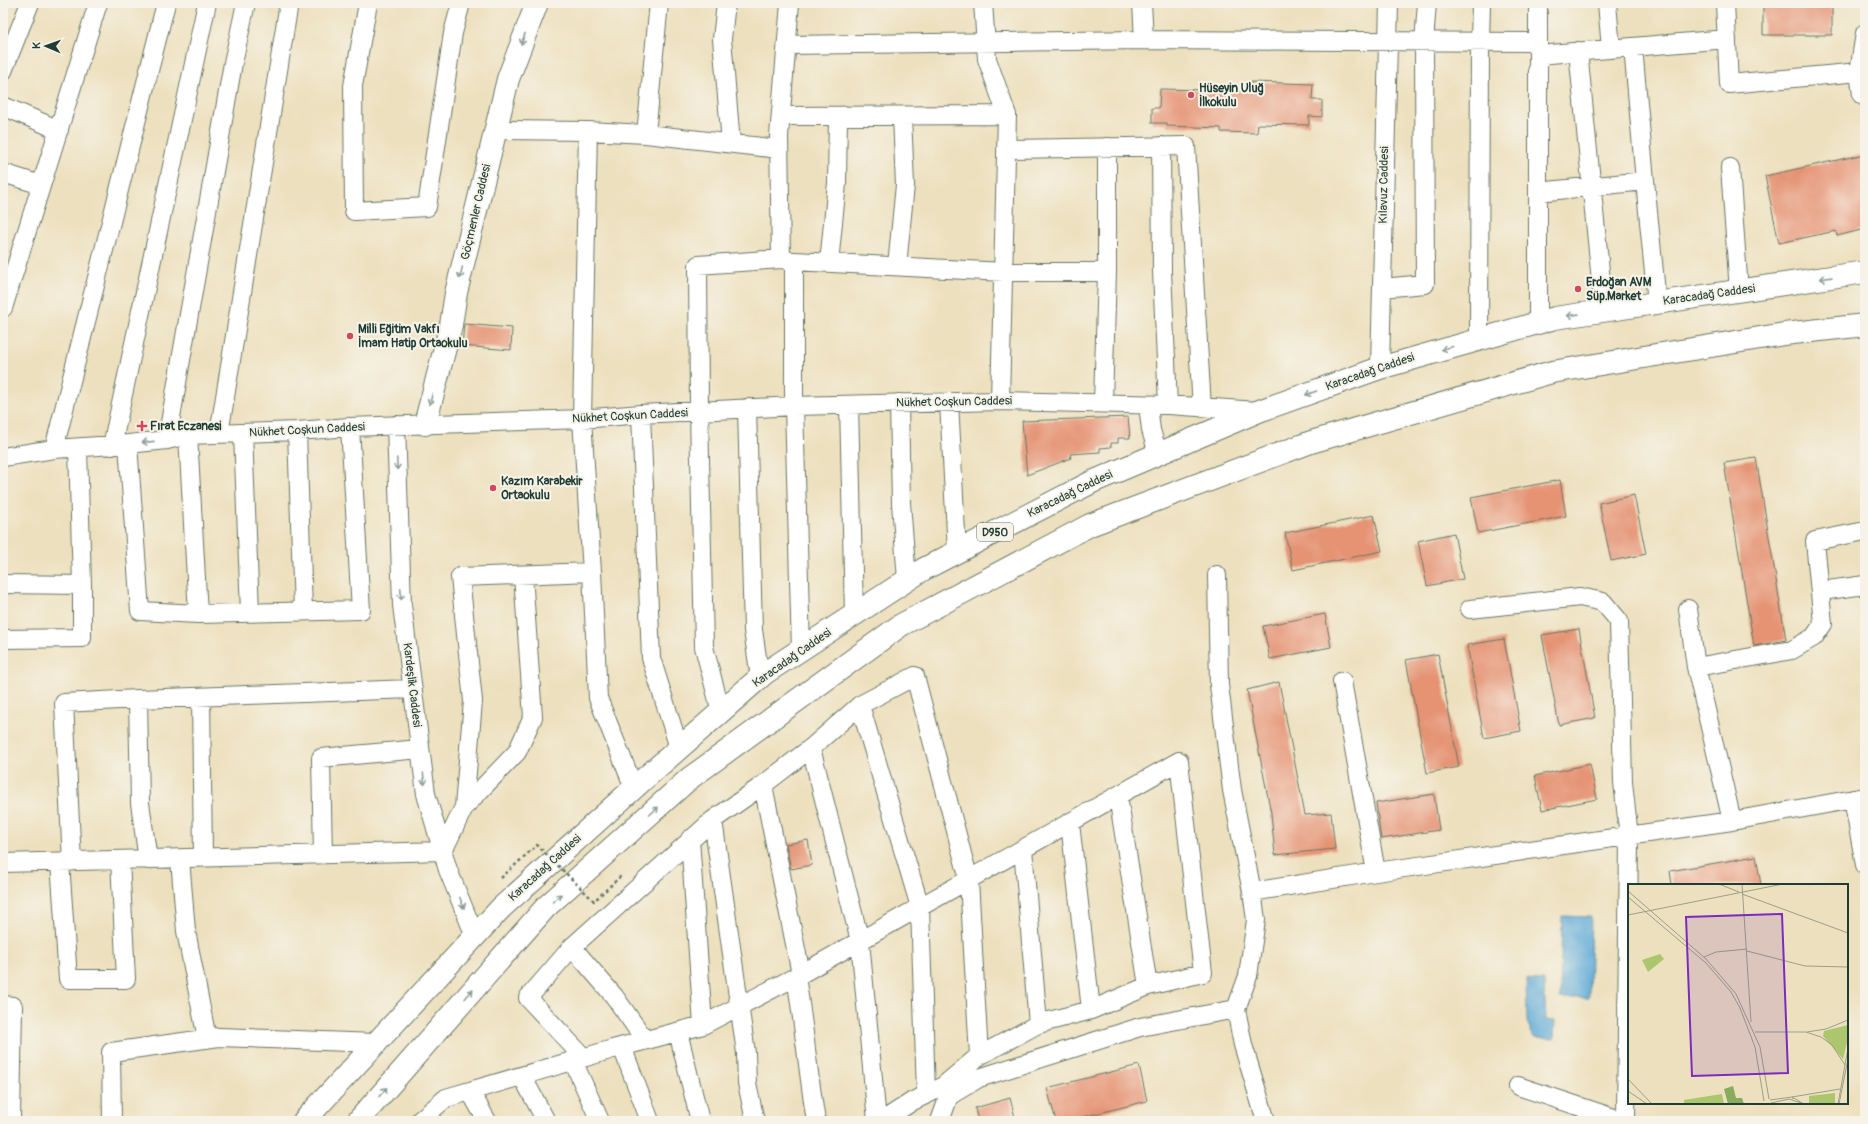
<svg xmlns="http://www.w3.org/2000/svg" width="1868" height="1124" font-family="Pangolin,sans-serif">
  <rect width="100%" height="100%" fill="#f7f3e8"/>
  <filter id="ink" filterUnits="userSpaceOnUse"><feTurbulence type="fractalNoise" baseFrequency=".025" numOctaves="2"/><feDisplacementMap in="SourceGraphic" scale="8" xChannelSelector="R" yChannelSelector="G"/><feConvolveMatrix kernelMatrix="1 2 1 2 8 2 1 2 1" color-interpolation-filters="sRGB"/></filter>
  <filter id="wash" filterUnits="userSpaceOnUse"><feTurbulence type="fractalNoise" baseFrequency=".012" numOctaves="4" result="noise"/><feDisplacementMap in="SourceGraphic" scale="16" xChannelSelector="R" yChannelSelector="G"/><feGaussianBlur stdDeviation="0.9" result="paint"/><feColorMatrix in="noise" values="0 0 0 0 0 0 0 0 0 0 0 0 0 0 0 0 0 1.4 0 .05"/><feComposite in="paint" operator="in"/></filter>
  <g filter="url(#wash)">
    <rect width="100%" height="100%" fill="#ede0be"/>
    <path fill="#5eaad7" stroke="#3e7486" d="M1562,916L1591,917L1589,998H1560Z
      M1526,980L1544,981L1546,1020L1555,1021L1554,1039L1534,1038L1527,1022Z"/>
    <g id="blocks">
      <path fill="#e59373" d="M1763,3H1832V35H1763Z
        M1251,82L1313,84L1312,100H1322V117L1309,116V125L1258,124L1257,133L1221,132V128L1167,126V123H1152V108H1159L1160,89L1251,91Z
        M1865,154V229L1837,236L1836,231L1779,243L1765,176Z
        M464,324L512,328L511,350L462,346Z
        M1128,417L1130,438H1118V443H1111V447L1100,448V452L1070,454L1071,458L1027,475L1022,421Z
        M1756,458L1786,640L1754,646L1724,463Z
        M1560,480L1566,516L1478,533L1471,497Z
        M1634,495L1646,554L1611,561L1599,503Z
        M1374,515L1382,551L1293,570L1285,533Z
        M1454,533L1463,579L1427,586L1418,541Z
        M1325,614L1331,647L1270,659L1263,626Z
        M1579,629L1595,718L1559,725L1542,635Z
        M1504,639L1521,731L1484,738L1467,645Z
        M1438,654L1459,767L1427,773L1406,660Z
        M1279,682L1305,815L1331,813L1335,849L1275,855L1271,813L1247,690Z
        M1590,764L1597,799L1542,810L1535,776Z
        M1434,794L1439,830L1381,839L1376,803Z
        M808,840L812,865L791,869L786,844Z
        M1756,856L1761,885H1672L1670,871Z
        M1139,1065L1147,1101L1067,1121H1056L1047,1088Z
        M1010,1098L1016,1121H978L975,1108Z"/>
    </g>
  </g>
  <g filter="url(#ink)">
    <use href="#blocks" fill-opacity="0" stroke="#677664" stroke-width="1"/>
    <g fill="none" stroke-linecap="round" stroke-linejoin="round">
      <defs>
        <path id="minor" d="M368,3L353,86L354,211L427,207L453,33L461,3
          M726,3L722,39L731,143
          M790,3L779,136L781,259L792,261
          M983,3L987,59L1007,115L1000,401
          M1538,3V55L1727,39
          M1607,3L1611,49
          M1725,3L1729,84L1859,72
          M1865,33L1859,72L1862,95L1865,97
          M1144,40L1538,42
          M787,45L1144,40L1142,3
          M1633,47L1645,181
          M1578,51L1604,311
          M1538,55V323
          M3,71L30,3
          M3,106L59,130
          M781,116L1007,115
          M495,130L588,131L582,419L592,572L598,698L634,788
          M588,131L646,134L659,3
          M646,134L779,149
          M1161,146L1162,271L1168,405
          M1006,149L1186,146L1202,408
          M1730,168L1739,291
          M3,173L41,185
          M1538,192L1645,181L1657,303
          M829,263L837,183L838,116
          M897,266L905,185L902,116
          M1382,288L1425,284L1424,42L1427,3
          M3,308L98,3
          M1479,339L1480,42L1481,3
          M1380,368L1389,3
          M949,402L957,552
          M899,403L901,503L907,580
          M1103,403L1107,272V147
          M849,405L854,615
          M1148,405L1151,430L1158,454
          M747,408L753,630L760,678
          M641,414L651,658L679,748
          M396,425L402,605L426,794L448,870L475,936
          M297,431L303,611
          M243,433L250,612
          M219,434L289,3
          M188,435L198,614
          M167,440L233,63L246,3
          M128,444L140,611L198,614L361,610L350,427
          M112,446L207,3
          M78,448L82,585
          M54,449L166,3
          M3,457L54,449L128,444L167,440L188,435L297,431L350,427L582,419L641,414L794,406L1000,401L1168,405L1258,411
          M1217,575L1219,685L1232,790L1252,892L1256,920L1248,976L1236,1009L1243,1045L1266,1121
          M3,584L82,585V638L3,639
          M1821,591L1865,585
          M1470,609L1580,597L1603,602L1619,621L1623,782L1629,837L1626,1121
          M1688,609L1696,667L1732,821
          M801,650L794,406V261L1004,272H1107
          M1696,667L1792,650L1814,637L1823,624L1815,541L1865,531
          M1342,681L1376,872
          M201,697L203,858
          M860,705L920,907L926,1094
          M721,712L704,647L699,412L698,265L781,259
          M811,748L860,941L877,1121
          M763,785L801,974
          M1118,796L1148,986
          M1853,799L1865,865
          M464,807L517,752L533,717L523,575
          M713,820L746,1053L747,1083L755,1121
          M1070,823L1091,1010
          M690,839L703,1025
          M1023,849L1038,1024
          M323,855L321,758L420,749
          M180,859L186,931L207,1039
          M148,860L140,803L138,699L412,689
          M60,862L68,979H126L120,860
          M72,862L64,703L138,699
          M3,863L443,851L464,807L473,701L460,577L592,572
          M1252,892L1376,872L1732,821L1865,797
          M572,947L614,996L645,1040
          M796,977C804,1025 808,1073 816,1121
          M3,1005L13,1006L11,1120
          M678,1032L700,1121
          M622,1047L650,1121
          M584,1058L528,998L572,947L713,820L763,785L811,748L860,705L915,676L969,880L979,1056
          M573,1061L600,1121
          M522,1076L546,1121
          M1518,1086L1623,1121
          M470,1091L487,1121
          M112,1121L111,1052L219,1037L376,1043
          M419,1121L446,1098L613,1049L703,1025L801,974L1179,761L1203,973L1148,986L1091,1010L1038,1024L979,1056L942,1087L913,1101L882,1121
          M940,1121L949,1096L979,1078L1140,1027L1236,1009"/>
        <path id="major" d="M425,424L451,325L456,293L508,79L537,3"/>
        <path id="highway" d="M304,1121L501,908L644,779L765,673L924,569L1092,482L1259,411L1380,368L1555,318L1865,272
          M358,1121L546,907L690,778L901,625L1090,525L1311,442L1552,372L1784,334L1865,325"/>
      </defs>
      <use href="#minor" stroke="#677664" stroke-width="20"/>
      <use href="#major" stroke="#677664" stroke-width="24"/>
      <use href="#highway" stroke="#677664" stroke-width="24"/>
      <use href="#minor" stroke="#fff" stroke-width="18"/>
      <use href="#major" stroke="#fff" stroke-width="22"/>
      <use href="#highway" stroke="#fff" stroke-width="22"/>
      <path stroke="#677664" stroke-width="2.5" stroke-dasharray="3 3" stroke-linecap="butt" d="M501,878L537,845L594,901L622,875"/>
    </g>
    <defs><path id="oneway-shaft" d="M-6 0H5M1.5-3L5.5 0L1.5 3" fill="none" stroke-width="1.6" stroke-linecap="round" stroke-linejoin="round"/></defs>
    <g stroke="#8f9e9a">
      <use href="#oneway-shaft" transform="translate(523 39) rotate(111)"/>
      <use href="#oneway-shaft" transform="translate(461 273) rotate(103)"/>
      <use href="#oneway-shaft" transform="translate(1826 278) rotate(172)"/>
      <use href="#oneway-shaft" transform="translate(1573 315) rotate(172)"/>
      <use href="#oneway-shaft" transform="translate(1447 348) rotate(165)"/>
      <use href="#oneway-shaft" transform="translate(1311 393) rotate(160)"/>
      <use href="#oneway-shaft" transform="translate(431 399) rotate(105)"/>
      <use href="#oneway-shaft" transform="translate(148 442) rotate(174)"/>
      <use href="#oneway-shaft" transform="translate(397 464) rotate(88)"/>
      <use href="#oneway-shaft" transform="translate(401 594) rotate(88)"/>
      <use href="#oneway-shaft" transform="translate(424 779) rotate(83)"/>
      <use href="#oneway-shaft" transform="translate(654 811) rotate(-42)"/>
      <use href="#oneway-shaft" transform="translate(557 898) rotate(-42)"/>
      <use href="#oneway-shaft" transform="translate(462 903) rotate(68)"/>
      <use href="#oneway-shaft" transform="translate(469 994) rotate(-49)"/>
      <use href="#oneway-shaft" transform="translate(383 1092) rotate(-49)"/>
    </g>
  </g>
  <g fill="#d1495b" stroke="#f7f3e8" stroke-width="1.5">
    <circle cx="1191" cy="95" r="4"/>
    <circle cx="1578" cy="289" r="4"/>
    <circle cx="350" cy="336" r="4"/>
    <path d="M140 420h4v4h4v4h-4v4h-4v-4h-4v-4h4z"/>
    <circle cx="493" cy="488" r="4"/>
  </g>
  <g text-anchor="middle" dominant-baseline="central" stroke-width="4" stroke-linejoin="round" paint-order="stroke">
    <rect fill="#f7f3e8" stroke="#60746a" stroke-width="1" x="977" y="523" width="36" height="18" rx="3"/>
    <g font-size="11" font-weight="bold" fill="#1f3d34">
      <text x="995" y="532">D950</text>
    </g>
    <g font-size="12" font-weight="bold" fill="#1f3d34" stroke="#f7f3e8" text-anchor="start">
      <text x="1199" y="88">Hüseyin Uluğ<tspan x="1199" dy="14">İlkokulu</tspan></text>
      <text x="1586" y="282">Erdoğan AVM<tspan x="1586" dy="14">Süp.Market</tspan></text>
      <text x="358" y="329">Milli Eğitim Vakfı<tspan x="358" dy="14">İmam Hatip Ortaokulu</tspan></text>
      <text x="150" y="426">Fırat Eczanesi</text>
      <text x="501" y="481">Kazım Karabekir<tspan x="501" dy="14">Ortaokulu</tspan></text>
    </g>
    <g font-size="12" fill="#1f3d34" stroke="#f7f3e8">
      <text transform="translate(1384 185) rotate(-89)">Kılavuz Caddesi</text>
      <text transform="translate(476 212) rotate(-77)">Göçmenler Caddesi</text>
      <text transform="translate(1709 295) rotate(-8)">Karacadağ Caddesi</text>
      <text transform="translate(1370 372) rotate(-19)">Karacadağ Caddesi</text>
      <text transform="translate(954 402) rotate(-1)">Nükhet Coşkun Caddesi</text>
      <text transform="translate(630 416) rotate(-3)">Nükhet Coşkun Caddesi</text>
      <text transform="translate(307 430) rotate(-3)">Nükhet Coşkun Caddesi</text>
      <text transform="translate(1070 494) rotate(-26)">Karacadağ Caddesi</text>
      <text transform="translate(792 658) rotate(-35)">Karacadağ Caddesi</text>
      <text transform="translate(412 685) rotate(83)">Kardeşlik Caddesi</text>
      <text transform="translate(545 868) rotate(-42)">Karacadağ Caddesi</text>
    </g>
  </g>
  <g transform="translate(1628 884)">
    <rect width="220" height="220" fill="#ede0be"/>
    <path d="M32,70L36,75L20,88L14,76ZM220,141V154L215,175L195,152L196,147ZM207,209V220H181V212ZM94,210L96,220H56V216Z" fill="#acc66d"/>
    <path d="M105,202L108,214H114L116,220H100L96,205Z" fill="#89ab60"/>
    <path fill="none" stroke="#9b9f87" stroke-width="1" d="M91,0L111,8M114,0L123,138M0,7L78,75L108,110L132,163L141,215M114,10L220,49M0,13L78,79L103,108L112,124L127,163L136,217M0,31L155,0M119,67L177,82L220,83M76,73L88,68L119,65M127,148H178L193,153L204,161L217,181M179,148L198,145L220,136M0,195L24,220M0,207L19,220M165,215L164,213L212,205M142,216L164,213L176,220M143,219L161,215L173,219M210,220L220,164M211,220L220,175"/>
    <path fill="#7b2cbf" fill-opacity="0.15" stroke="#7b2cbf" stroke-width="2" d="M154,30L160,189L64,192L58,33Z"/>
    <rect width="220" height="220" fill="none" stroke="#1f3d34" stroke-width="2"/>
  </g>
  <rect width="1868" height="1124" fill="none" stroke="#f7f3e8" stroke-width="16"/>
  <g transform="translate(46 46) rotate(272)" stroke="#f7f3e8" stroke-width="3" paint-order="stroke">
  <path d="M0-3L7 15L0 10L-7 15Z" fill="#1f3d34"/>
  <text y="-6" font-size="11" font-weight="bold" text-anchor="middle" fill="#1f3d34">K</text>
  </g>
</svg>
